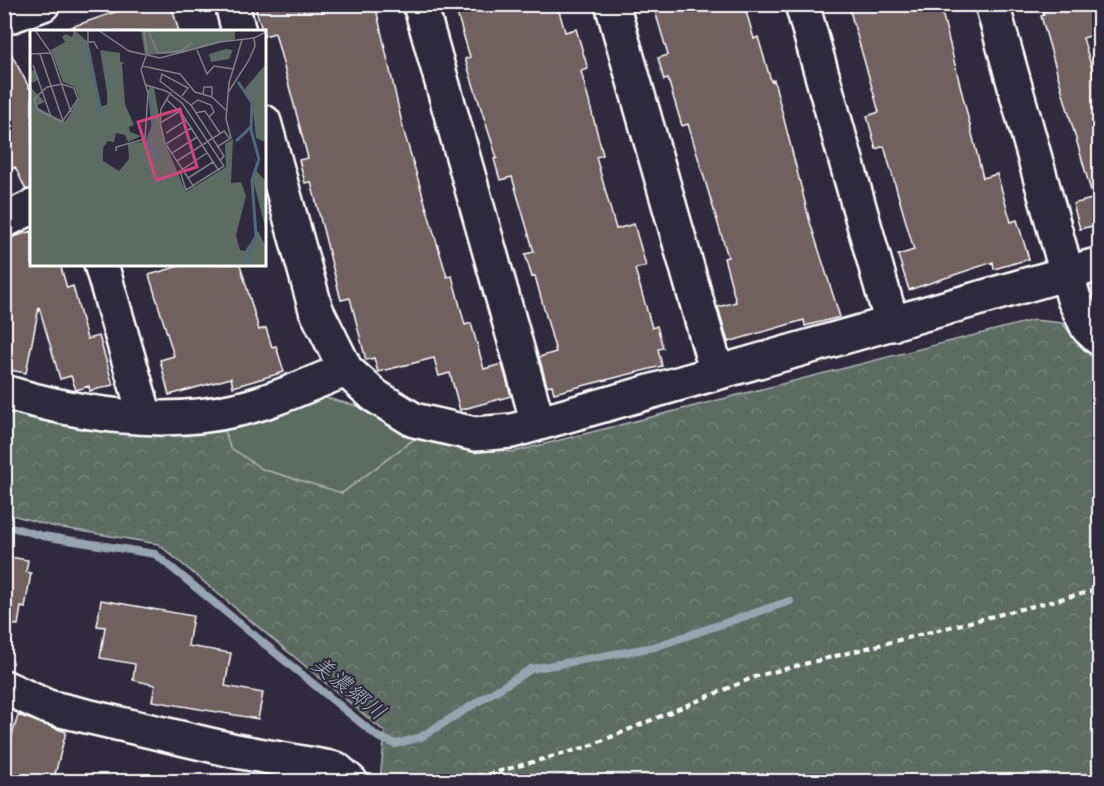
<svg xmlns="http://www.w3.org/2000/svg" width="1104" height="786" font-family="Mynerve,'Klee One',sans-serif">
  <defs>
    <pattern id="forest-crowns" width="20" height="18" patternUnits="userSpaceOnUse" patternTransform="scale(1.5)"><rect width="20" height="18" fill="#5d6c63"/><path d="M2 6a3 3 0 1 1 6 0M12 15a3 3 0 1 1 6 0" fill="none" stroke="#75827a"/></pattern>
  </defs>
  <rect width="100%" height="100%" fill="#2f2a3d"/>
  <filter id="ink" filterUnits="userSpaceOnUse"><feTurbulence type="fractalNoise" baseFrequency=".0167" numOctaves="2"/><feDisplacementMap in="SourceGraphic" scale="12" xChannelSelector="R" yChannelSelector="G"/><feConvolveMatrix kernelMatrix="1 2 1 2 8 2 1 2 1" color-interpolation-filters="sRGB"/></filter>
  <g filter="url(#ink)">
    <path fill="url(#forest-crowns)" stroke="#aeb6b1" stroke-width="1.5" d="M1034,320L1062,323L1082,348L1099,362V781H380L385,732L158,544L51,526L5,513L4,405L222,423L342,493L414,439L513,452Z"/>
    <path fill="#5d6c63" stroke="#aeb6b1" stroke-width="1.5" d="M314,395L361,407L414,439L342,493L262,469L230,447L222,423Z"/>
    <g fill="none" stroke-linecap="round" stroke-linejoin="round">
      <path stroke="#97a5b1" stroke-width="8" d="M4,525L43,536L155,554L378,737L396,744L421,737L531,669L654,647L790,601"/>
    </g>
    <path fill="#70615e" stroke="#fff" stroke-width="1.5" d="M126,4H171L179,32H71V27L127,8Z
      M254,4H375L404,132L447,277L452,276L465,325L471,323L484,369L502,364L511,396L460,410L450,373L439,376L434,358L378,372L374,358L366,360L350,298L341,300L311,182L305,183L299,160L308,158L275,33L264,36Z
      M474,4H557L565,32L576,29L588,69L581,71L603,155L596,157L616,229L634,224L646,266L635,269L652,328L657,326L663,348L658,349L662,366L554,393L552,385L547,386L539,357L556,352L535,276L532,277L525,254L534,252L512,177L500,180L494,159L497,158L465,59L470,57L456,10Z
      M653,4H744L754,39L758,37L771,81L774,80L810,222L840,317L805,326L804,320L728,342L718,307L736,302L724,258L728,257L688,124L682,126L668,79L664,80L658,58L668,55Z
      M848,4H940L983,178L997,174L1011,222L1017,220L1029,259L994,269L993,262L909,290L898,255L914,250L884,146L876,149L867,116L879,112Z
      M1041,4H1100V33L1083,38L1100,96V224L1080,229L1073,204L1095,198H1093L1062,90L1041,16L1044,15Z
      M4,40L32,93V189L26,190L15,167L4,174Z
      M32,231V264H60L67,288L73,286L87,339L99,336L113,385L90,391L89,386L76,390L71,376L60,379L39,307L26,373L4,369V240Z
      M186,264H240L259,330L266,328L272,347L276,346L284,372L233,387L231,378L169,395L160,360L174,356L149,275Z
      M4,556L28,560L26,572L31,573L25,608L21,607L18,625L4,624Z
      M101,600L193,616L188,646L231,653L225,686L263,693L258,719L152,701L155,685L133,680L135,664L100,658L105,627L97,626Z
      M18,715L66,732L53,782H4V763Z"/>
    <g fill="none" stroke-linecap="round" stroke-linejoin="round">
      <defs>
        <path id="minor" d="M232,4L239,32
          M420,4L538,423
          M612,4L717,373
          M802,4L892,324
          M992,4L1074,299L1088,328L1100,339
          M4,18L43,4
          M264,122L316,310L346,370
          M4,221L32,207
          M101,264L145,416
          M4,392C79,414 161,428 239,409C275,401 311,383 346,370L375,396L414,420L475,434L512,431L1100,264
          M4,687L48,707L236,751L336,769L351,782"/>
      </defs>
      <use href="#minor" stroke="#fff" stroke-width="38"/>
      <path stroke="#fff" stroke-width="4" stroke-dasharray="6 4.5" stroke-linecap="butt" d="M383,782L486,775L587,747L757,676L1100,589"/>
      <use href="#minor" stroke="#2f2a3d" stroke-width="33"/>
    </g>
  </g>
  <g text-anchor="middle" dominant-baseline="central" stroke-width="4.5" stroke-linejoin="round" paint-order="stroke">
    <g font-size="22" font-style="italic" fill="#a8b4be" stroke="#2f2a3d">
      <text transform="translate(348 689) rotate(39)">美濃郷川</text>
    </g>
  </g>
  <g transform="translate(30 30)">
    <rect width="236" height="236" fill="#2f2a3d"/>
    <path d="M44,0L58,12L71,76L77,75V62L70,20L90,23V31L95,34H92L95,74L104,95L99,97L100,102L111,106L98,112L95,105L86,103L84,112L78,111L73,118V131L89,141L99,129L98,114L117,111L124,96L119,57L124,58L133,108L156,162L196,137L195,114L203,109L201,153L211,152L216,166L206,205L210,220L215,221L228,201L235,215V235H0V40L5,41L8,50L1,53L2,59L15,72L5,76L35,92L49,68L45,57L33,52L21,20L35,12L32,7L36,4L42,7ZM196,19L203,20L199,29L181,32L179,24ZM235,35H236L235,112L226,108L222,71L214,60ZM226,141L235,150V197L223,150Z" fill="#5d6c63"/>
    <path d="M111,0H205V9L152,23L115,25Z" fill="#5d6c63"/>
    <path fill="none" stroke="#52697d" stroke-width="3" d="M57,13L72,87M208,52L222,73L221,100L229,129L222,150L226,206L214,235M119,60L123,96L117,112L131,130M206,111L221,97"/>
    <path fill="none" stroke="#827f8b" stroke-width="1.5" d="M5,0L21,23L41,82M58,0V12H64L68,19M68,0L99,21L130,28L189,12L224,8L236,2M118,1L128,23L151,21L162,13M167,20L177,44L184,36L203,39M0,24L21,23M10,24L33,91M3,35L21,87M112,36L150,44L165,62L182,67L197,81M32,54L44,58L48,69L32,92L8,80L4,69L17,57ZM116,55L136,61L152,73L194,136L156,160L150,141L177,123M199,61L219,30L225,16L224,8M141,62L131,79L130,92L135,113L164,157M173,64L174,57H182V67M152,66L158,58L132,44L130,51L161,75L194,126L190,131M136,69L152,84L189,141M161,75L168,70L181,75L184,82L179,87M165,83L175,81L190,103M130,93L150,81M136,103L156,90M136,114L161,98M187,117L201,108L196,89L199,53L212,10M86,121V117L115,109L118,63L111,40L117,23L114,3L118,0M142,123L167,107M147,131L194,101L200,109M158,148L183,132"/>
    <path fill="#ce467c" fill-opacity="0.15" stroke="#ce467c" stroke-width="3" d="M150,79L167,137L126,150L108,92Z"/>
    <rect width="236" height="236" fill="none" stroke="#fff" stroke-width="3"/>
  </g>
  <rect width="1104" height="786" fill="none" stroke="#2f2a3d" stroke-width="24"/>
  <rect x="12" y="12" width="1080" height="762" fill="none" stroke="#fff" stroke-width="2" filter="url(#ink)"/>
</svg>
